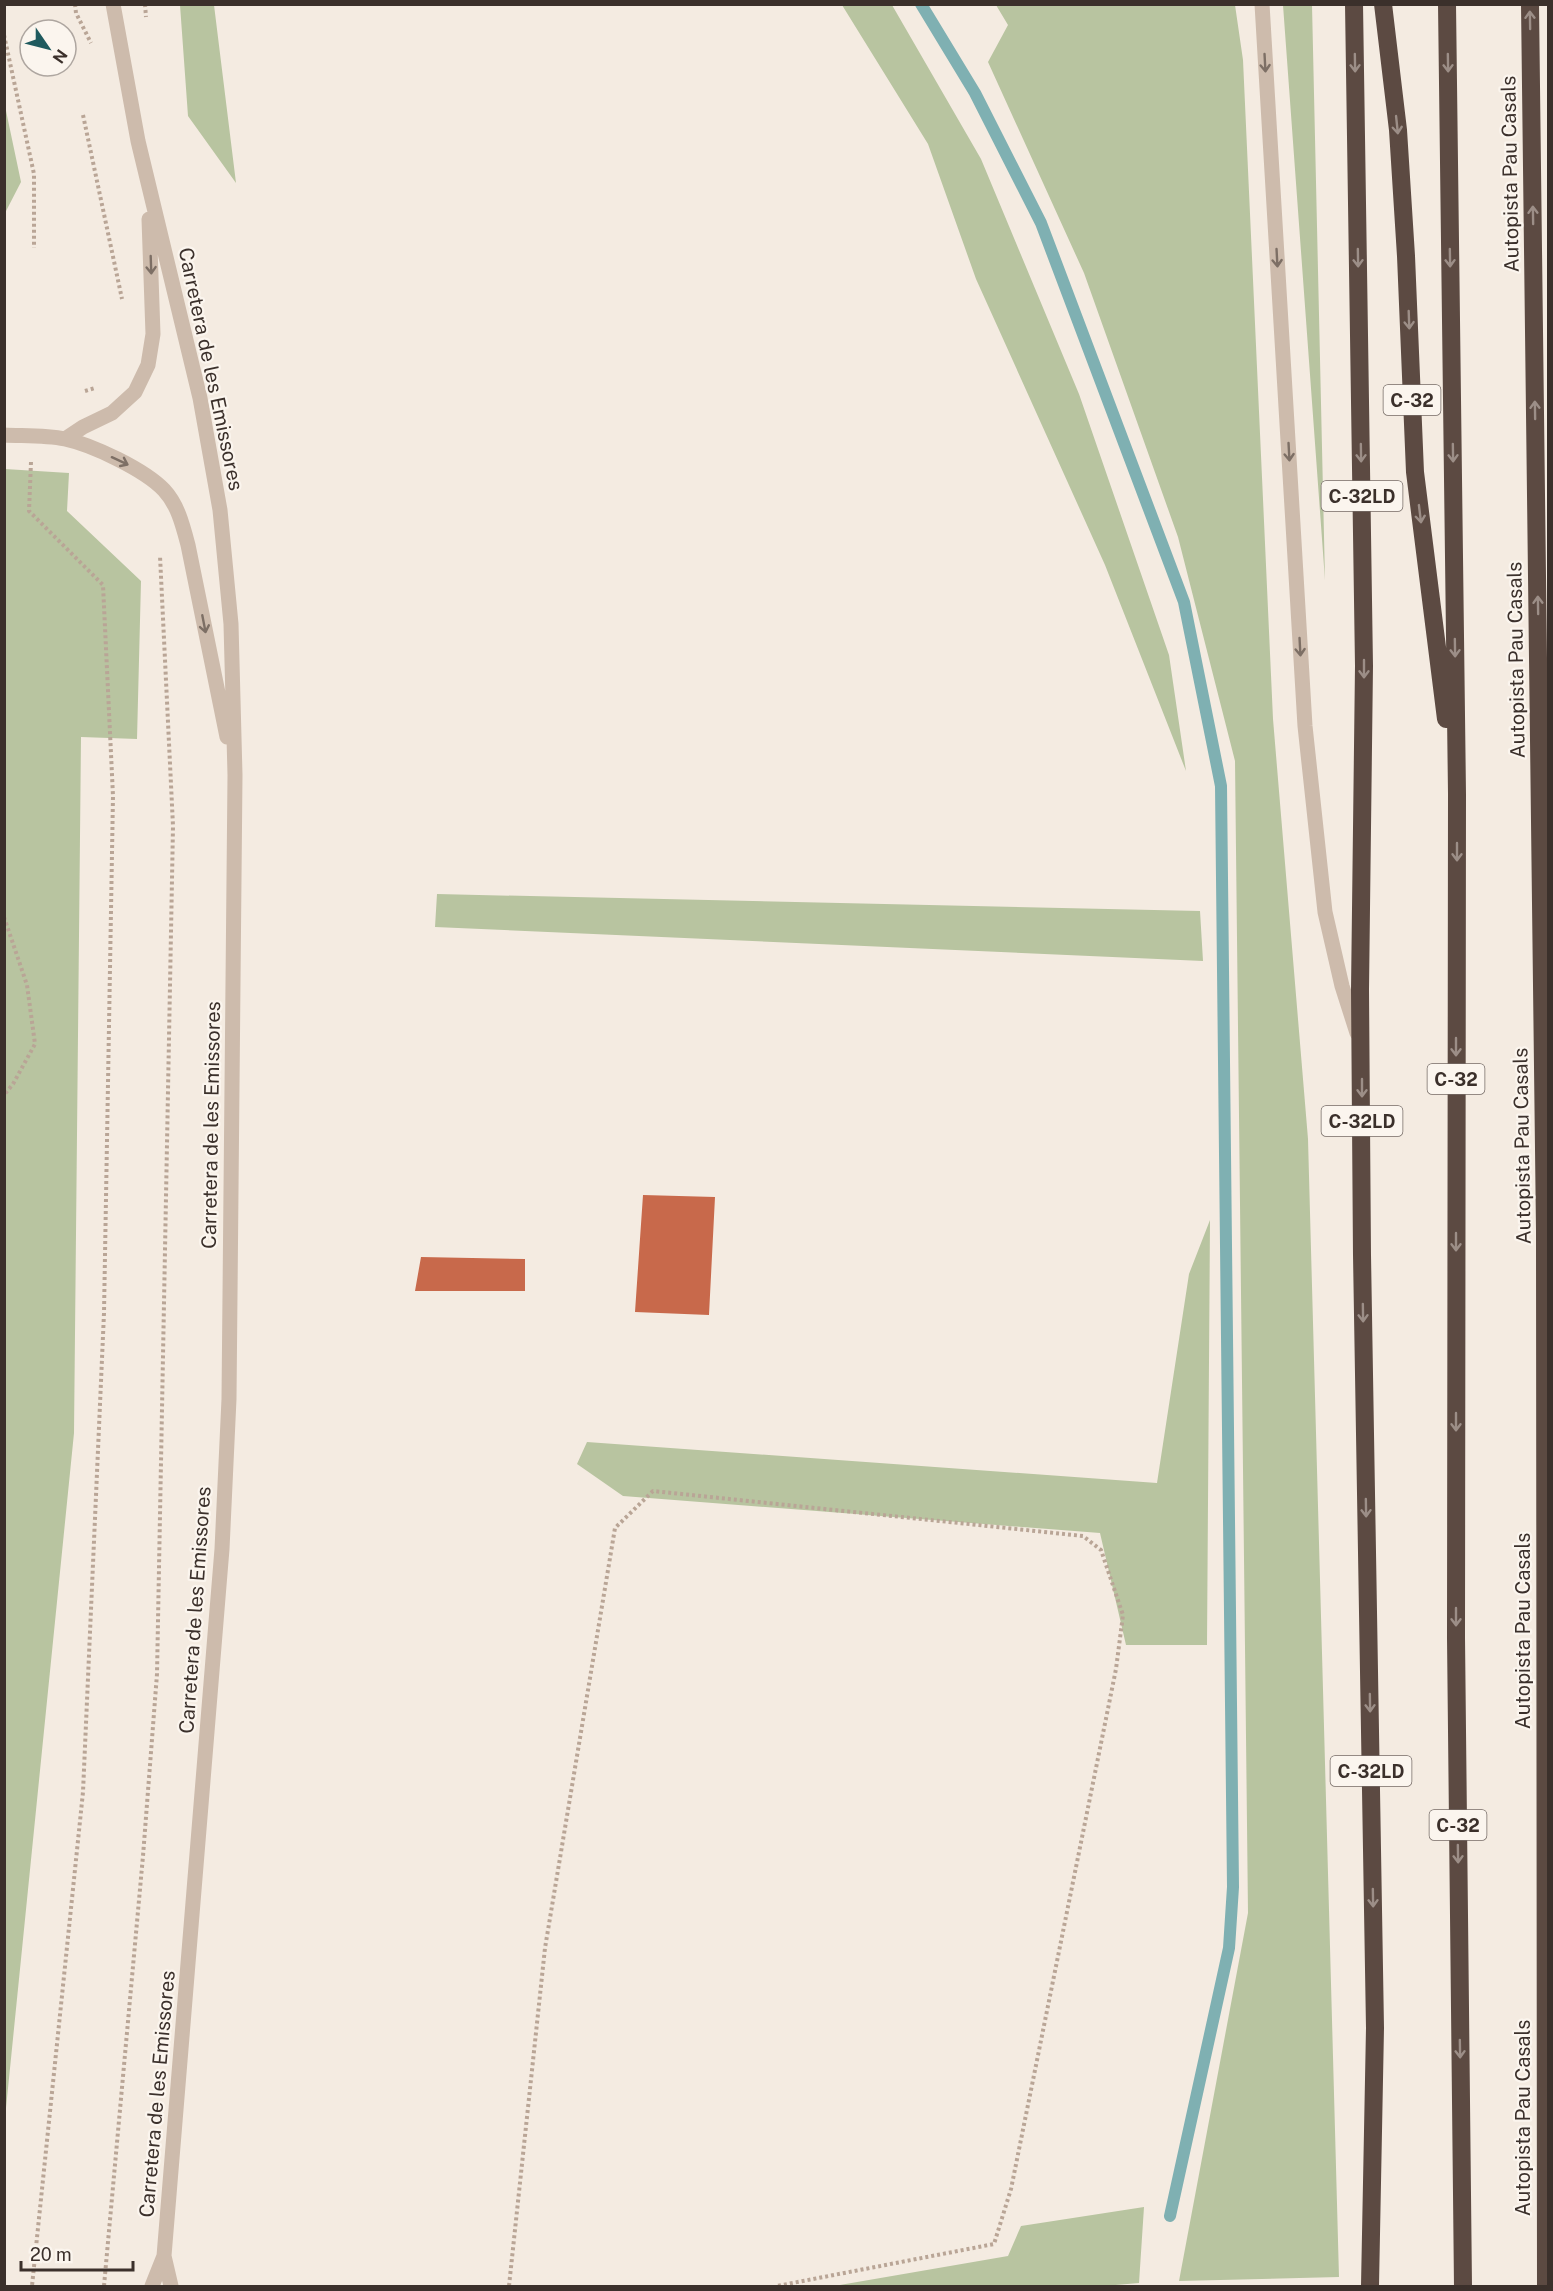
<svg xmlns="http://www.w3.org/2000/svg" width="1553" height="2291" font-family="'Public Sans',sans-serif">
  <rect width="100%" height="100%" fill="#f4ebe1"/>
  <path fill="#b8c4a0" d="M180,5H214L236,183L188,116Z
    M842,5H892L981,159L1079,394L1169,655L1186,771L1105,565L976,279L928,144Z
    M996,5H1235L1243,60L1273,719L1308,1139L1339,2277L1179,2281L1248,1913L1235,761L1178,537L1084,273L988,62L1008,25Z
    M1283,5H1312L1325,580Z
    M5,106L21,182L5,213H4Z
    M5,469L69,473L67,511L141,581L137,739L81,737L74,1433L5,2118Z
    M437,894L1200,911L1203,961L435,927Z
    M1210,1220L1207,1645H1126L1100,1533L623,1496L577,1464L587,1442L1157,1483L1189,1274Z
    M1144,2207L1139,2283L1104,2286H834L1008,2256L1021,2226Z"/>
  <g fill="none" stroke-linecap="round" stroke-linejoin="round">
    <path stroke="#7fb0b2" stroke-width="12" d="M921,4L975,93L1041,223L1184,602L1221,786L1233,1887L1229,1948L1170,2216"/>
  </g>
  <path fill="#c8694b" d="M643,1195L715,1197L709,1315L635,1312Z
    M421,1257L525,1259V1291H415Z"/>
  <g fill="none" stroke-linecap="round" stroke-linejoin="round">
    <path stroke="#b9a596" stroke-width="4" stroke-dasharray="3 3" stroke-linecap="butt" d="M75,4L76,13L91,43
      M145,4L146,17
      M4,35L34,174V248
      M83,115L122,299
      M85,391L95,388
      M31,462L29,511L103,585L113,796L104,1313L83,1792L32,2286
      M4,917L27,985L35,1044L13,1084L4,1095
      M104,2286L143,1856L157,1674L173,826L160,556
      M509,2286L545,1948L615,1528L653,1491L1083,1536L1101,1550L1123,1615L1116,1669L1011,2189L994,2244L777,2286"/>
    <path stroke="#cdbbac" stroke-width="15" d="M113,4L138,141L200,398L220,510L231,624L235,775L229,1399L222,1549L164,2256L152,2286
      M1262,4L1305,726L1325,912L1342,986L1357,1033
      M4,435C24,436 46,435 65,439C93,445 145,470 164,490C178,505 183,526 188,545L227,737
      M65,439L83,427L112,413L135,392L148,365L153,334L149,219
      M164,2256L171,2286"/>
    <path stroke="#5c4a42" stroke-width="18" d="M1354,4L1364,666L1360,990L1362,1255L1375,2028L1370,2286
      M1383,4L1398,130L1406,256L1415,472L1446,719
      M1447,4L1457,794L1456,1638L1463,2286
      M1530,4L1545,1230L1546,2286"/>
  </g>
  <defs><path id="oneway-shaft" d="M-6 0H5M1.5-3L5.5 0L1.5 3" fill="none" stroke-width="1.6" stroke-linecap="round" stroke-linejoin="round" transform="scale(1.5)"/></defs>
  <g stroke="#9c8e87">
    <use href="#oneway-shaft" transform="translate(1530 20) rotate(-91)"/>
    <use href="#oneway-shaft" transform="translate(1355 63) rotate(89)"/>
    <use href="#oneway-shaft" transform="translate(1448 63) rotate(89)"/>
    <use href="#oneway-shaft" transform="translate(1397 125) rotate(84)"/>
    <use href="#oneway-shaft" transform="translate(1533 215) rotate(-91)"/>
    <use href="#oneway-shaft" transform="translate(1358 258) rotate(89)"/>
    <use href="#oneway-shaft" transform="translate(1450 258) rotate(89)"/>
    <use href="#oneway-shaft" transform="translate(1409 320) rotate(88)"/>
    <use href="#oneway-shaft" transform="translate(1535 410) rotate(-91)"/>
    <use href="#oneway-shaft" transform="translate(1361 453) rotate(89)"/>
    <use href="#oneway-shaft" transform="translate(1453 453) rotate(89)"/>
    <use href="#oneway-shaft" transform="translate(1420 514) rotate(83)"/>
    <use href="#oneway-shaft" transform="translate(1538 605) rotate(-91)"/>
    <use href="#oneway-shaft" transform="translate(1455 648) rotate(89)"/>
    <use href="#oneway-shaft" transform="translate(1364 669) rotate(90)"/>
    <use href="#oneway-shaft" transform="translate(1457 852) rotate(90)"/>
    <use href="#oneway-shaft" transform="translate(1456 1047) rotate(90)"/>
    <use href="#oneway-shaft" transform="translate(1362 1088) rotate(90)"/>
    <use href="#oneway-shaft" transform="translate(1456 1242) rotate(90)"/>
    <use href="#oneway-shaft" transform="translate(1363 1313) rotate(89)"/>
    <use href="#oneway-shaft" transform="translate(1456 1422) rotate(90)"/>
    <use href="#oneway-shaft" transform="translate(1366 1508) rotate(89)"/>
    <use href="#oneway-shaft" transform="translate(1456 1617) rotate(90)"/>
    <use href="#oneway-shaft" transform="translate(1370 1703) rotate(89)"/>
    <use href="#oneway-shaft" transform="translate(1458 1854) rotate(89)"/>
    <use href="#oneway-shaft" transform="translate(1373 1898) rotate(89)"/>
    <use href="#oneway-shaft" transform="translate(1460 2049) rotate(89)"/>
  </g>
  <g stroke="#7d6f65">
    <use href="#oneway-shaft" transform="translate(1265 63) rotate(87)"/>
    <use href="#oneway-shaft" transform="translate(1277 258) rotate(87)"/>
    <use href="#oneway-shaft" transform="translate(151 265) rotate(88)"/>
    <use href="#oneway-shaft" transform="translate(1289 452) rotate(87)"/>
    <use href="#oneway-shaft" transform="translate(120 461) rotate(25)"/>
    <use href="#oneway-shaft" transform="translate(204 624) rotate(79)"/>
    <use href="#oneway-shaft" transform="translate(1300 647) rotate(87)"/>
  </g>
  <g text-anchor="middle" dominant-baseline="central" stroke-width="4.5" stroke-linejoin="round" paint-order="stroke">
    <g fill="#fbf5ee" stroke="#756b66" stroke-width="1.5">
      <rect x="1383.5" y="385" width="57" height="30" rx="4.5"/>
      <rect x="1321.5" y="481" width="81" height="30" rx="4.5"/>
      <rect x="1427.5" y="1064" width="57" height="30" rx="4.5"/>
      <rect x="1321.5" y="1106" width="81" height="30" rx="4.5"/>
      <rect x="1330.5" y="1756" width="81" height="30" rx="4.5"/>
      <rect x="1429.5" y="1810" width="57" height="30" rx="4.5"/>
    </g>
    <g font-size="18" font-weight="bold" fill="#3b302b">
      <text x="1412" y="400">C-32</text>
      <text x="1362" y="496">C-32LD</text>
      <text x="1456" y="1079">C-32</text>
      <text x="1362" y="1121">C-32LD</text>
      <text x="1371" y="1771">C-32LD</text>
      <text x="1458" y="1825">C-32</text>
    </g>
    <g font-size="20" fill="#3b302b" stroke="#fbf5ee">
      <text transform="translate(1510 174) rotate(-91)">Autopista Pau Casals</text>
      <text transform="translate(211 369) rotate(78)">Carretera de les Emissores</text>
      <text transform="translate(1516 660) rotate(-91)">Autopista Pau Casals</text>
      <text transform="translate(211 1125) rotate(-89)">Carretera de les Emissores</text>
      <text transform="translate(1522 1146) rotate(-91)">Autopista Pau Casals</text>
      <text transform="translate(195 1610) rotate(-86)">Carretera de les Emissores</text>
      <text transform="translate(1523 1631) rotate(-90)">Autopista Pau Casals</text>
      <text transform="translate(157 2094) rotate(-85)">Carretera de les Emissores</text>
      <text transform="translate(1523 2118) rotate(-90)">Autopista Pau Casals</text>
    </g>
  </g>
  <rect width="1553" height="2291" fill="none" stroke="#3b302b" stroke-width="12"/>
  <g transform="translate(48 48) rotate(125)"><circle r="28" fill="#fbf5ee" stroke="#aea6a0" stroke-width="1.5"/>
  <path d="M0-4.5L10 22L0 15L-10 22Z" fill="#1f5a5e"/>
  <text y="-9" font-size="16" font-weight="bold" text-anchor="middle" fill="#3b302b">N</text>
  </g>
  <path d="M21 2261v9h112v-9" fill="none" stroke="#3b302b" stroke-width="3"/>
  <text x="30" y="2261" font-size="18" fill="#3b302b" stroke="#fbf5ee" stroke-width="4.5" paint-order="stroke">20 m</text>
</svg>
